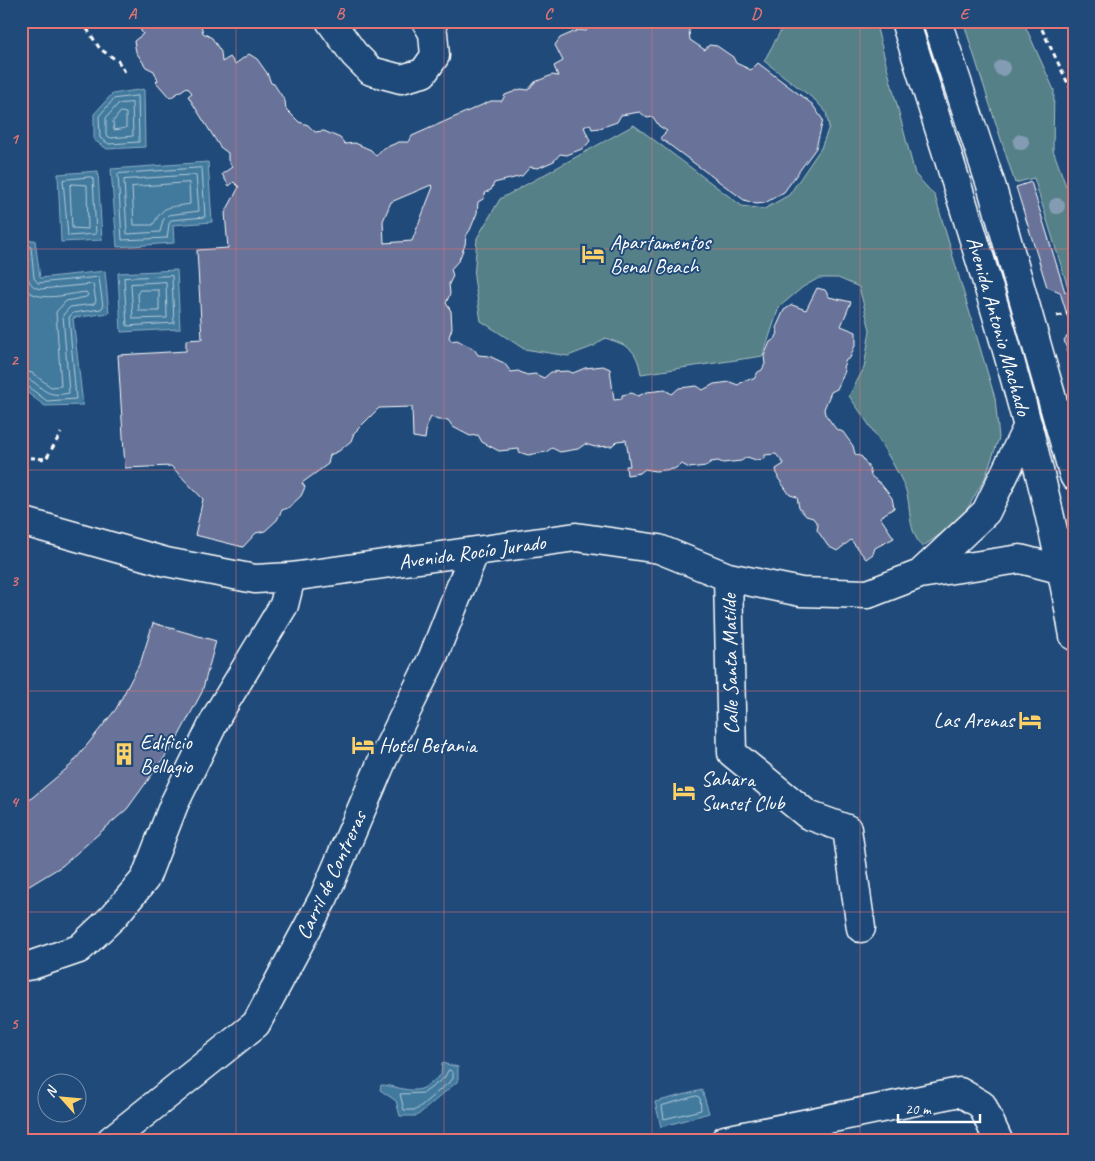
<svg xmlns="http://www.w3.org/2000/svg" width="1095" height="1161" font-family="Caveat,sans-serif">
  <rect width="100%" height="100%" fill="#1f4a7a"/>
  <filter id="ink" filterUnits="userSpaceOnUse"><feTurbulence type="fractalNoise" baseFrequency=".02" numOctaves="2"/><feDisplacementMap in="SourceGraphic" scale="10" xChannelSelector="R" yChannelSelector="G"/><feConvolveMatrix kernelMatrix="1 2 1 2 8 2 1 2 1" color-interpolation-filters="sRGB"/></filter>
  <g filter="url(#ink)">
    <path fill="#568087" stroke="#aac0c3" d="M786,21H875L915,174L935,196L995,398L999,438L985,478L961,520L922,547C905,525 913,507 904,485C889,454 869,424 849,396L864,368L870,330L859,287L838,278H819L803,287L779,307L763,356L641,374C636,348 629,346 605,338L594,346L568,356L524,349L481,321L474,278L477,238L500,199L634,125L742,206L764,209L789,195L821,148L829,127L826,112L815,100L764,61Z
      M963,21H1023L1054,90L1053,150L1066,186L1074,192V286L1068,288L1034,178L1015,183Z"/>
    <path fill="#427a9e" stroke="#8eafc5" d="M144,89L145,147L107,149L94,140V114L112,94Z
      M208,162L212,222L173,225L174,243L117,247L111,169Z
      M98,171L102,240L61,242L58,174Z
      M35,240L40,278L105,271L109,313L73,318L83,405L45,406L21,388V241Z
      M177,270L180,329L121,332L118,273Z
      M442,1063L458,1067V1081L417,1116H400L396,1101L380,1090L381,1085C394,1085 408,1093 421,1089C427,1087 435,1079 441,1075Z
      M702,1090L709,1113L661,1127L655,1102Z"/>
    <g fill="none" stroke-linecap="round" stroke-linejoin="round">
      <path stroke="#b3cad8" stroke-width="1" d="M138,96L139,142L109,144L100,138L99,116L114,99Z
        M132,103L133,136L111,138L106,135V118L118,104Z
        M121,112L126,113V128L114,130L113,122Z
        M202,168L205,217L171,220L169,224L167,238L122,240L118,174Z
        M196,175L199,211L168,215L163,220L160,232L127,234L124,180Z
        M91,177L93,179L96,234L68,236L63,180Z
        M189,183L190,204C168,208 164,204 153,225H134L132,187Z
        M72,184L87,185L88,229L72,228L70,187Z
        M21,246L31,247L34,278L38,283L99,277L103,307L101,309L73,313L69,317L76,399L47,401L26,385L21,384
        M21,252L25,254C27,267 24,287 41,289L93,284L96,301L94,304L70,307L63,315L69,393C39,400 42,379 21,378
        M172,276L174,323L127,326L124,278Z
        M21,282C31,306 66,294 86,292L88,295L86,297L66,301L56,312L61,386L51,387L32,373L21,370
        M166,282L167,318L133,319L131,284Z
        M140,290H159V311H139L138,293Z
        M449,1070L453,1072V1079L416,1110H404L400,1094L424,1093L444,1078Z
        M697,1096L700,1098L701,1110L664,1119L662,1106Z"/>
    </g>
    <path fill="#697298" stroke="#fff" fill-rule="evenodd" d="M135,21H200L203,33L212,38L221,52L222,62L230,57L235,64L249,54L257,59L267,73L271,83L274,84L285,101L286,109L299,122L308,125L315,132L324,131L340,138L345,144L355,143L371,150L376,156L382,149L399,142H409L412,136L491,101H502L505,95L521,89L528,90L535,82L552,75L558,76L554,66L563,61L555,45L560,38L578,30L586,31L592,24L599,21H688L690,40L705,50L709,45L717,46L733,57L736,63L751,70L758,63L812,104L823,120L816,148L784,192L765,203L756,204L744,200L660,138L667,131L659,126L653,117L647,118L640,112L621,115L617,122L600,128L592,129L590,124L584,127L590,141L584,148L567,155L560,154L554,161L538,168L530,167L522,176L494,183L491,190L486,192L483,199L478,202L477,213L470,230L466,236L465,245L459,260L451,269L453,276L449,284L450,294L446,303L451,311L452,328L449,337L451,341L457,340L474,349L478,355L489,356L504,363L511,372L518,371L527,375L535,374L544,378L551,372L568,371L573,373L585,368L603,366L610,369L614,400L622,399V395L632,393L638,396L647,392L665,390L672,394L679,388L697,386L703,390L714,384L730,382L738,385L745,380L754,379L758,372L762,370L765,364L764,356L770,342L775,339L778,333L776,328L784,310L792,305L806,310L817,288L825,290L829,297L851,302L841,326L856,332V343L850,358L846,360L843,367L845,371L837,389L831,392L824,409L825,414L836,429L843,432L853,446L855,454L862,457L869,468L871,476L881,484L892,498L894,508L880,517L894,538L875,548L873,554L866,559L851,540L837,551L828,546L817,530L818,525L813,518L806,516L799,508L797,497L790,495L778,478L776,469L784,464L776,454L765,455V459L756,460L747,457L741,461L723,463L718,461L711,462L706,466L689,468L682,464L674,469L655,471L645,469L640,473L627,475L626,466H630L626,440L617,441L612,446L595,447L585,444L578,449L560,452L552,448L546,452L528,455L519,452V449L499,451L482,442L478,435L470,436L453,427L448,420H438L431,417L427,425L425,439L413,437L412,407L379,408L354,433L351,441L339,451L330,455L328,464L302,483L305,487L301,496L288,508L282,510L277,520L265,531L256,533L243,547L195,535L203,499L171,466L125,468L118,355L186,351V340L202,339L197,250L228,248L225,213L239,187L234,182L229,186L222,174L232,167L228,160V153L220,147L188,96L192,93L187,87L170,98L156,82L158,80L154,71L146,67L136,52L134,41L143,34ZM431,185L433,187L412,241L384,243L383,221L391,202Z
      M1031,182L1065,292L1069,291L1074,304V371L1064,340L1072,331L1060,292L1047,287L1016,187Z
      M153,623L216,641L202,692L175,743L127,809L62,866L21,891V807L71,765L116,709L141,661Z"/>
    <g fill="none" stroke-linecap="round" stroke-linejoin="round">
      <defs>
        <path id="street" d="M330,21L354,54L371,71L401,79L423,73L435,56L433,33L426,21
          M1028,426L986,512L920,574L1020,559L1063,570
          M21,521L166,562L255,579L291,577L576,537L659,549L728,577L801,592L868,594L920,574
          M728,577L732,753L808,815L847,829L861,928
          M21,967L32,965L79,949L113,917L145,879L174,804L218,714L284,605L291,577
          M111,1140L256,1024L324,897L383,759L433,657L474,553
          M725,1140L960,1092L982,1105L998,1140"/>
        <path id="primary" d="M905,21C969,223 1038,427 1074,636
          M937,21L992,188L1074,476"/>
      </defs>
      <use href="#street" stroke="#fff" stroke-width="31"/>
      <use href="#primary" stroke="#fff" stroke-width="31"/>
      <path stroke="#fff" stroke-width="3" stroke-dasharray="5 4" stroke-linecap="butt" d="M82,21L100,49L118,61L125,72
        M1038,21L1074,96
        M21,24L23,21
        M1057,316L1074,312
        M21,457L46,459L61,433"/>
      <use href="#street" stroke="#1f4a7a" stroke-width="28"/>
      <use href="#primary" stroke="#1f4a7a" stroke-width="28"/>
    </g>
    <g fill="#839cb3">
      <circle cx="1002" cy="68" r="8"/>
      <circle cx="1021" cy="142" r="8"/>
      <circle cx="1057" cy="206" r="8"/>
    </g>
  </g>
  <path fill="none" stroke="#e47373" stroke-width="1" stroke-opacity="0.55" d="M236,21V1140M444,21V1140M652,21V1140M860,21V1140M21,249H1074M21,470H1074M21,691H1074M21,912H1074"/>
  <defs>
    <symbol id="hotel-bare" viewBox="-9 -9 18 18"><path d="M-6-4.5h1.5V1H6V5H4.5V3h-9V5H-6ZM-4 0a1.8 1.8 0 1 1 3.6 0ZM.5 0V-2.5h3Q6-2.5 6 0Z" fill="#ffd166" stroke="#1f4a7a" stroke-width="2.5" paint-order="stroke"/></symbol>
    <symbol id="building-bare" viewBox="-9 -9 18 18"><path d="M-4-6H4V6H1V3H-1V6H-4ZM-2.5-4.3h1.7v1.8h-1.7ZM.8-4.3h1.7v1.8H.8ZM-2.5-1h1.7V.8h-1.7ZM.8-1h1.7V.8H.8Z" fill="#ffd166" stroke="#1f4a7a" stroke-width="2.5" paint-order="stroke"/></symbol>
  </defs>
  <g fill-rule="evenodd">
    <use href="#hotel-bare" x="577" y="238" width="32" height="32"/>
    <use href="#hotel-bare" x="1014" y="704" width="32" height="32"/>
    <use href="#hotel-bare" x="347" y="729" width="32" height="32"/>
    <use href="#building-bare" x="108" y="738" width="32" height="32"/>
    <use href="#hotel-bare" x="668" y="775" width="32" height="32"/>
  </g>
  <g text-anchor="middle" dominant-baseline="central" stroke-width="4" stroke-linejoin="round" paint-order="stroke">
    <g font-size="21" fill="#fff" stroke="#1f4a7a" text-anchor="start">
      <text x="610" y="242">Apartamentos<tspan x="610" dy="24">Benal Beach</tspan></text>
      <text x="1014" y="720" text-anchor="end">Las Arenas</text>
      <text x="140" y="742">Edificio<tspan x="140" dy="24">Bellagio</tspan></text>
      <text x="379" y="745">Hotel Betania</text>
      <text x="701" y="779">Sahara<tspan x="701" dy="24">Sunset Club</tspan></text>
    </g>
    <g font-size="21" fill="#fff" stroke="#1f4a7a">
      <text transform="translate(999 326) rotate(74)">Avenida Antonio Machado</text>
      <text transform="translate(472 552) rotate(-8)">Avenida Rocío Jurado</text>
      <text transform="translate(730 664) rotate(-91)">Calle Santa Matilde</text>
      <text transform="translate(331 875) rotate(-65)">Carril de Contreras</text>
    </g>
  </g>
  <rect width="1095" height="1161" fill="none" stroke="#1f4a7a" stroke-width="55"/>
  <g transform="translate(62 1098) rotate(297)"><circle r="24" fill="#1f4a7a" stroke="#7992af"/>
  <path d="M0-4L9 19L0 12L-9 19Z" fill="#ffd166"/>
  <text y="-8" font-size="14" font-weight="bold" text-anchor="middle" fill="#ffffff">N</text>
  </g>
  <path d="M898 1114v8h82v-8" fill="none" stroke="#ffffff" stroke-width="2.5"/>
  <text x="905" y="1114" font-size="15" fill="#ffffff" stroke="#1f4a7a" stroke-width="4" paint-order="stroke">20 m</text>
  <rect x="28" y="28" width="1040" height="1106" fill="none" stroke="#e47373" stroke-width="2"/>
  <g font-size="16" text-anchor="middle" font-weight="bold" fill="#e47373">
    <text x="132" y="19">A</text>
    <text x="340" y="19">B</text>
    <text x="548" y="19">C</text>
    <text x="756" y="19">D</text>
    <text x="964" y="19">E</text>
    <text x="14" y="144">1</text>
    <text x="14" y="365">2</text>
    <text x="14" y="586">3</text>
    <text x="14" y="807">4</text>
    <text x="14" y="1029">5</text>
  </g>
</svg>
